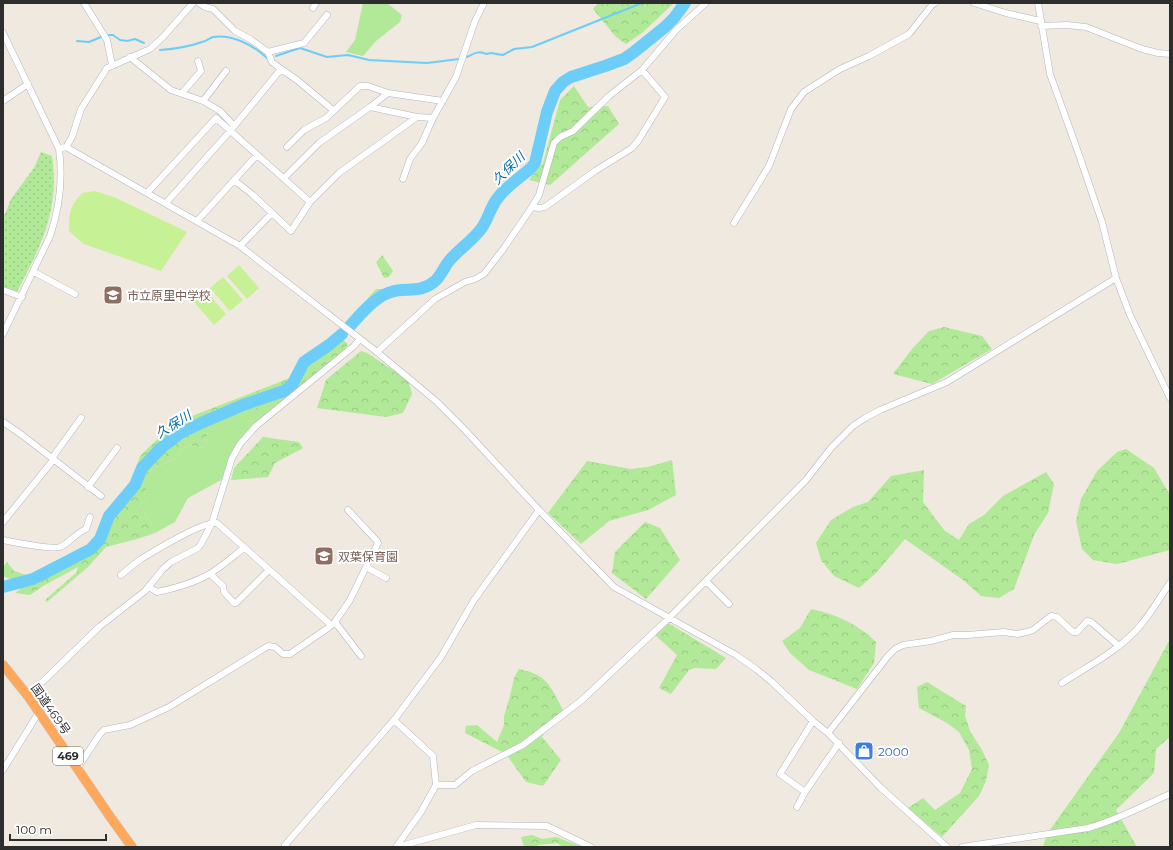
<svg xmlns="http://www.w3.org/2000/svg" width="1173" height="850" font-family="Montserrat,'Noto Sans JP',sans-serif">
  <defs>
    <pattern id="forest-crowns" width="20" height="18" patternUnits="userSpaceOnUse"><rect width="20" height="18" fill="#b1e998"/><path d="M2 6a3 3 0 1 1 6 0M12 15a3 3 0 1 1 6 0" fill="none" stroke="#99c883"/></pattern>
    <pattern id="park-dots" width="8" height="8" patternUnits="userSpaceOnUse"><rect width="8" height="8" fill="#b1e998"/><path d="M2 2h.1M6 6h.1" fill="none" stroke="#99c883" stroke-width="1.8" stroke-linecap="round"/></pattern>
  </defs>
  <rect width="100%" height="100%" fill="#efe9df"/>
  <path fill="#b1e998" d="M363,3H387L402,15L400,22L376,41L363,56L346,52L355,40Z
    M255,407L263,417L253,424L238,443L223,479L188,498L175,522L155,533L150,521L139,505L146,499L144,493L149,486V471L178,457L180,450L190,445L203,448L206,445L209,422Z"/>
  <path fill="url(#forest-crowns)" d="M598,3H674L642,33L626,44L616,37L593,9Z
    M574,86L588,107L608,106L619,124L550,185L529,180L543,163L560,100Z
    M382,255L393,271L389,277L384,278L376,262Z
    M376,289H390L351,327L346,323Z
    M944,327L982,336L992,349L932,384L893,374L912,349L929,331Z
    M336,334L348,344L345,349L263,417L255,407L209,422L206,445L203,448L190,445L180,450L178,457L149,471V486L144,493L146,499L139,505L150,521L155,533L137,539L106,547L88,567L47,602L45,600L77,572L78,567L43,586L30,595L15,593L25,585L3,576V567L7,562L14,571L39,579L88,554L97,538L104,516L129,490L140,456L174,423L290,378L303,360Z
    M361,351L367,353L408,380L412,394L403,413L386,417L317,408L326,380Z
    M263,437L299,442L303,448L275,463L268,477L231,480L234,468Z
    M1126,449L1154,468L1170,495V550L1117,564L1093,560L1082,549L1076,521L1081,499L1097,471L1117,452Z
    M672,460L676,495L648,510L609,521L581,544L548,513L587,461L631,469L648,467Z
    M924,470L923,502L944,530L959,540L969,524L984,515L1003,496L1046,472L1054,484L1048,513L1034,535L1014,589L999,598L981,596L963,580L905,539L876,573L859,588L834,576L821,560L816,543L831,520L853,507L868,502L891,476Z
    M645,522L660,528L680,560L646,599L612,573L615,552Z
    M811,609C836,614 858,624 876,642L874,663L857,689L809,670L790,653L782,641L800,628Z
    M668,623L726,658L716,669L695,668L689,670L671,694L659,688L677,655L655,635Z
    M1170,639V737L1156,749L1154,773L1116,810L1137,847H1043L1047,834L1119,733Z
    M519,669C548,675 550,686 563,710L549,725L542,737L561,760L543,786L526,782L506,754L465,733L466,726L477,725L497,742L504,725V716L510,696L514,678Z
    M927,682L966,706L965,716L970,731L982,750L989,765L986,781L979,796L942,837L908,808L923,798L935,810L960,793L972,769L969,750L959,732L947,723L919,708L917,687Z
    M532,835L542,839L556,837L583,847H563L557,843L538,845L537,847H524L521,837Z"/>
  <path fill="url(#park-dots)" d="M41,152L52,156C60,211 41,245 17,292L3,287V214H5L11,199L34,168Z"/>
  <path fill="#c6f194" d="M95,191L116,198L187,232L161,271L84,244L69,231C69,213 70,206 82,193Z
    M239,265L259,288L247,299L227,276Z
    M223,277L243,300L230,311L210,288Z
    M206,291L226,314L214,325L194,302Z"/>
  <g fill="none" stroke-linecap="round" stroke-linejoin="round">
    <path stroke="#6ccef8" stroke-width="2" d="M677,3L683,6
      M109,35H113L120,40L127,41L135,39L144,43
      M77,41L89,42L101,37
      M160,50C174,49 188,47 202,42C206,41 210,38 213,37C232,34 253,45 267,58
      M276,56L300,48L327,57L348,55L369,60L427,63L459,59
      M467,57C473,54 479,50 486,54L491,53L503,55L514,49L532,47L642,3"/>
    <path stroke="#6ccef8" stroke-width="12" d="M349,327C360,315 373,299 388,293C405,286 419,295 435,281C441,276 444,267 449,261C459,249 472,241 481,229C488,220 490,208 497,199C504,188 521,177 531,168L535,163L547,112L555,91L563,82L571,77L605,66L624,59L634,52L665,27L674,18L685,3
      M3,587L33,579L91,549L100,539L109,516L135,485L142,468L161,448L179,434L201,423L243,405L284,391L292,385L304,362L329,345L342,334"/>
    <defs>
      <path id="minor" d="M84,3L107,40L112,65
        M199,3L205,7L213,9L235,31L250,39L268,52L304,43L327,15
        M974,3L1006,13L1040,21
        M1038,3L1050,74L1077,149L1102,222L1116,278L1130,315L1170,398
        M313,8L316,3
        M1041,26L1067,25L1086,27L1142,49L1158,53L1170,54
        M3,33L59,149C63,179 60,207 50,236L3,334
        M130,57L171,90L203,101L220,111L234,126
        M281,69L297,80L333,110
        M182,93L201,71L198,61
        M3,101L28,84
        M203,101L226,71
        M370,107L388,93L443,101
        M66,147L72,137L81,109L107,68L150,49L163,37L193,3
        M287,147L304,130L326,118L360,86H368L388,93
        M59,149L66,147L73,151L240,246L377,352L436,401L465,430L539,510L614,587L736,655L756,669L772,682L813,721L828,733L881,788L947,847
        M284,178L319,143L370,107L417,117L433,118
        M403,179L410,159L422,143L433,118L456,77L475,21L484,3
        M234,180L253,195L291,231L310,202L339,173L417,117
        M147,193L216,118L310,202
        M166,203L231,130L281,69L272,62L268,52
        M532,207L539,208L545,207L595,171L632,148L638,141L665,97L642,70L676,30L706,3
        M197,221L257,155
        M734,223L769,166L791,109L804,92L840,69L869,56L909,34L932,5L935,3
        M240,246L272,213
        M34,272L75,294
        M3,290L22,297
        M377,352L435,299L465,282L475,279L484,274L504,248L532,207L539,195L554,143L560,137L573,131L609,96L642,70
        M3,422L22,435L101,496
        M52,458L81,418
        M88,487L117,448
        M348,510L377,541L378,543L366,567
        M3,522L54,459
        M3,540C13,542 52,550 60,547C67,545 76,533 86,529L90,517
        M210,574L223,586L224,592L234,603H236L269,570
        M121,575C127,570 134,564 141,559C154,551 203,521 217,523L331,625
        M706,581L729,604
        M149,587L157,592C172,589 190,584 204,577C218,570 231,558 244,548
        M335,622L361,656
        M1062,683C1088,666 1120,650 1140,626C1151,613 1160,597 1170,583
        M28,696L99,627L145,591L163,569L171,562L198,548L201,544L212,523L232,458L240,444L256,426L354,346L360,339
        M394,720L433,756L436,785
        M828,733L888,656L895,649L903,645L931,641L953,635H967L1004,632L1017,634L1027,632L1033,630L1051,616L1057,617L1073,632H1077L1087,621L1091,622L1119,646
        M77,769L100,734L104,730L130,725L169,707L268,646L275,647L283,654H290L328,628L335,622L350,600L366,567L386,578
        M3,770L39,712
        M805,792L780,774L813,721
        M797,807L805,792L839,743
        M287,847L285,845L394,720L441,657L474,600L539,510
        M396,847L421,812L436,785H455L472,771L523,745L582,700L669,618L806,480L831,448L853,426L865,418L880,410L947,382L1116,278
        M397,847L476,825L547,826L591,847
        M962,847L1088,828C1117,820 1143,806 1170,794"/>
      <path id="highway" d="M3,665L28,696L111,818L132,847"/>
    </defs>
    <use href="#minor" stroke="#b3b5c2" stroke-width="7"/>
    <use href="#highway" stroke="#c8c8c8" stroke-width="10"/>
    <use href="#minor" stroke="#fff" stroke-width="6"/>
    <use href="#highway" stroke="#ffa75b" stroke-width="9"/>
  </g>
  <defs>
    <symbol id="school-square" viewBox="-11 -11 22 22"><rect x="-9" y="-9" width="18" height="18" rx="4" fill="#8d6e63" stroke="#fff"/><path d="M0-5L7-2L0 1L-7-2ZM-4 1L0 2.5L4 1V4Q0 6-4 4Z" fill="#fff"/></symbol>
    <symbol id="shop-square" viewBox="-11 -11 22 22"><rect x="-9" y="-9" width="18" height="18" rx="4" fill="#3f7fe0" stroke="#fff"/><path d="M-5-2.5h2.3a2.7 3.5 0 0 1 5.4 0H5L5.5 6h-11ZM-1.5-2.5h3a1.5 2.3 0 0 0-3 0Z" fill="#fff"/></symbol>
  </defs>
  <g fill-rule="evenodd">
    <use href="#school-square" x="102" y="284" width="22" height="22"/>
    <use href="#school-square" x="313" y="545" width="22" height="22"/>
    <use href="#shop-square" x="853" y="740" width="22" height="22"/>
  </g>
  <g text-anchor="middle" dominant-baseline="central" stroke-width="4" stroke-linejoin="round" paint-order="stroke">
    <rect fill="#fff" stroke="#6c6c6c" stroke-width="1" x="53" y="747" width="30" height="18" rx="3"/>
    <g font-size="11" font-weight="bold" fill="#2d2d2d">
      <text x="68" y="756">469</text>
    </g>
    <g font-size="12" fill="#785e54" stroke="#fff" text-anchor="start">
      <text x="127" y="295">市立原里中学校</text>
      <text x="338" y="556">双葉保育園</text>
    </g>
    <g font-size="12" fill="#2d2d2d" stroke="#fff">
      <text transform="translate(51 709) rotate(55)">国道469号</text>
    </g>
    <g font-size="12" fill="#366cbe" stroke="#fff" text-anchor="start">
      <text x="878" y="751">2000</text>
    </g>
    <g font-size="13" font-style="italic" fill="#036cab" stroke="#fff">
      <text transform="translate(508 168) rotate(-44)">久保川</text>
      <text transform="translate(173 424) rotate(-32)">久保川</text>
    </g>
  </g>
  <rect width="1173" height="850" fill="none" stroke="#2d2d2d" stroke-width="8"/>
  <path d="M10 834v6h96v-6" fill="none" stroke="#2d2d2d" stroke-width="2"/>
  <text x="16" y="834" font-size="12" fill="#2d2d2d" stroke="#ffffff" stroke-width="3" paint-order="stroke">100 m</text>
</svg>
